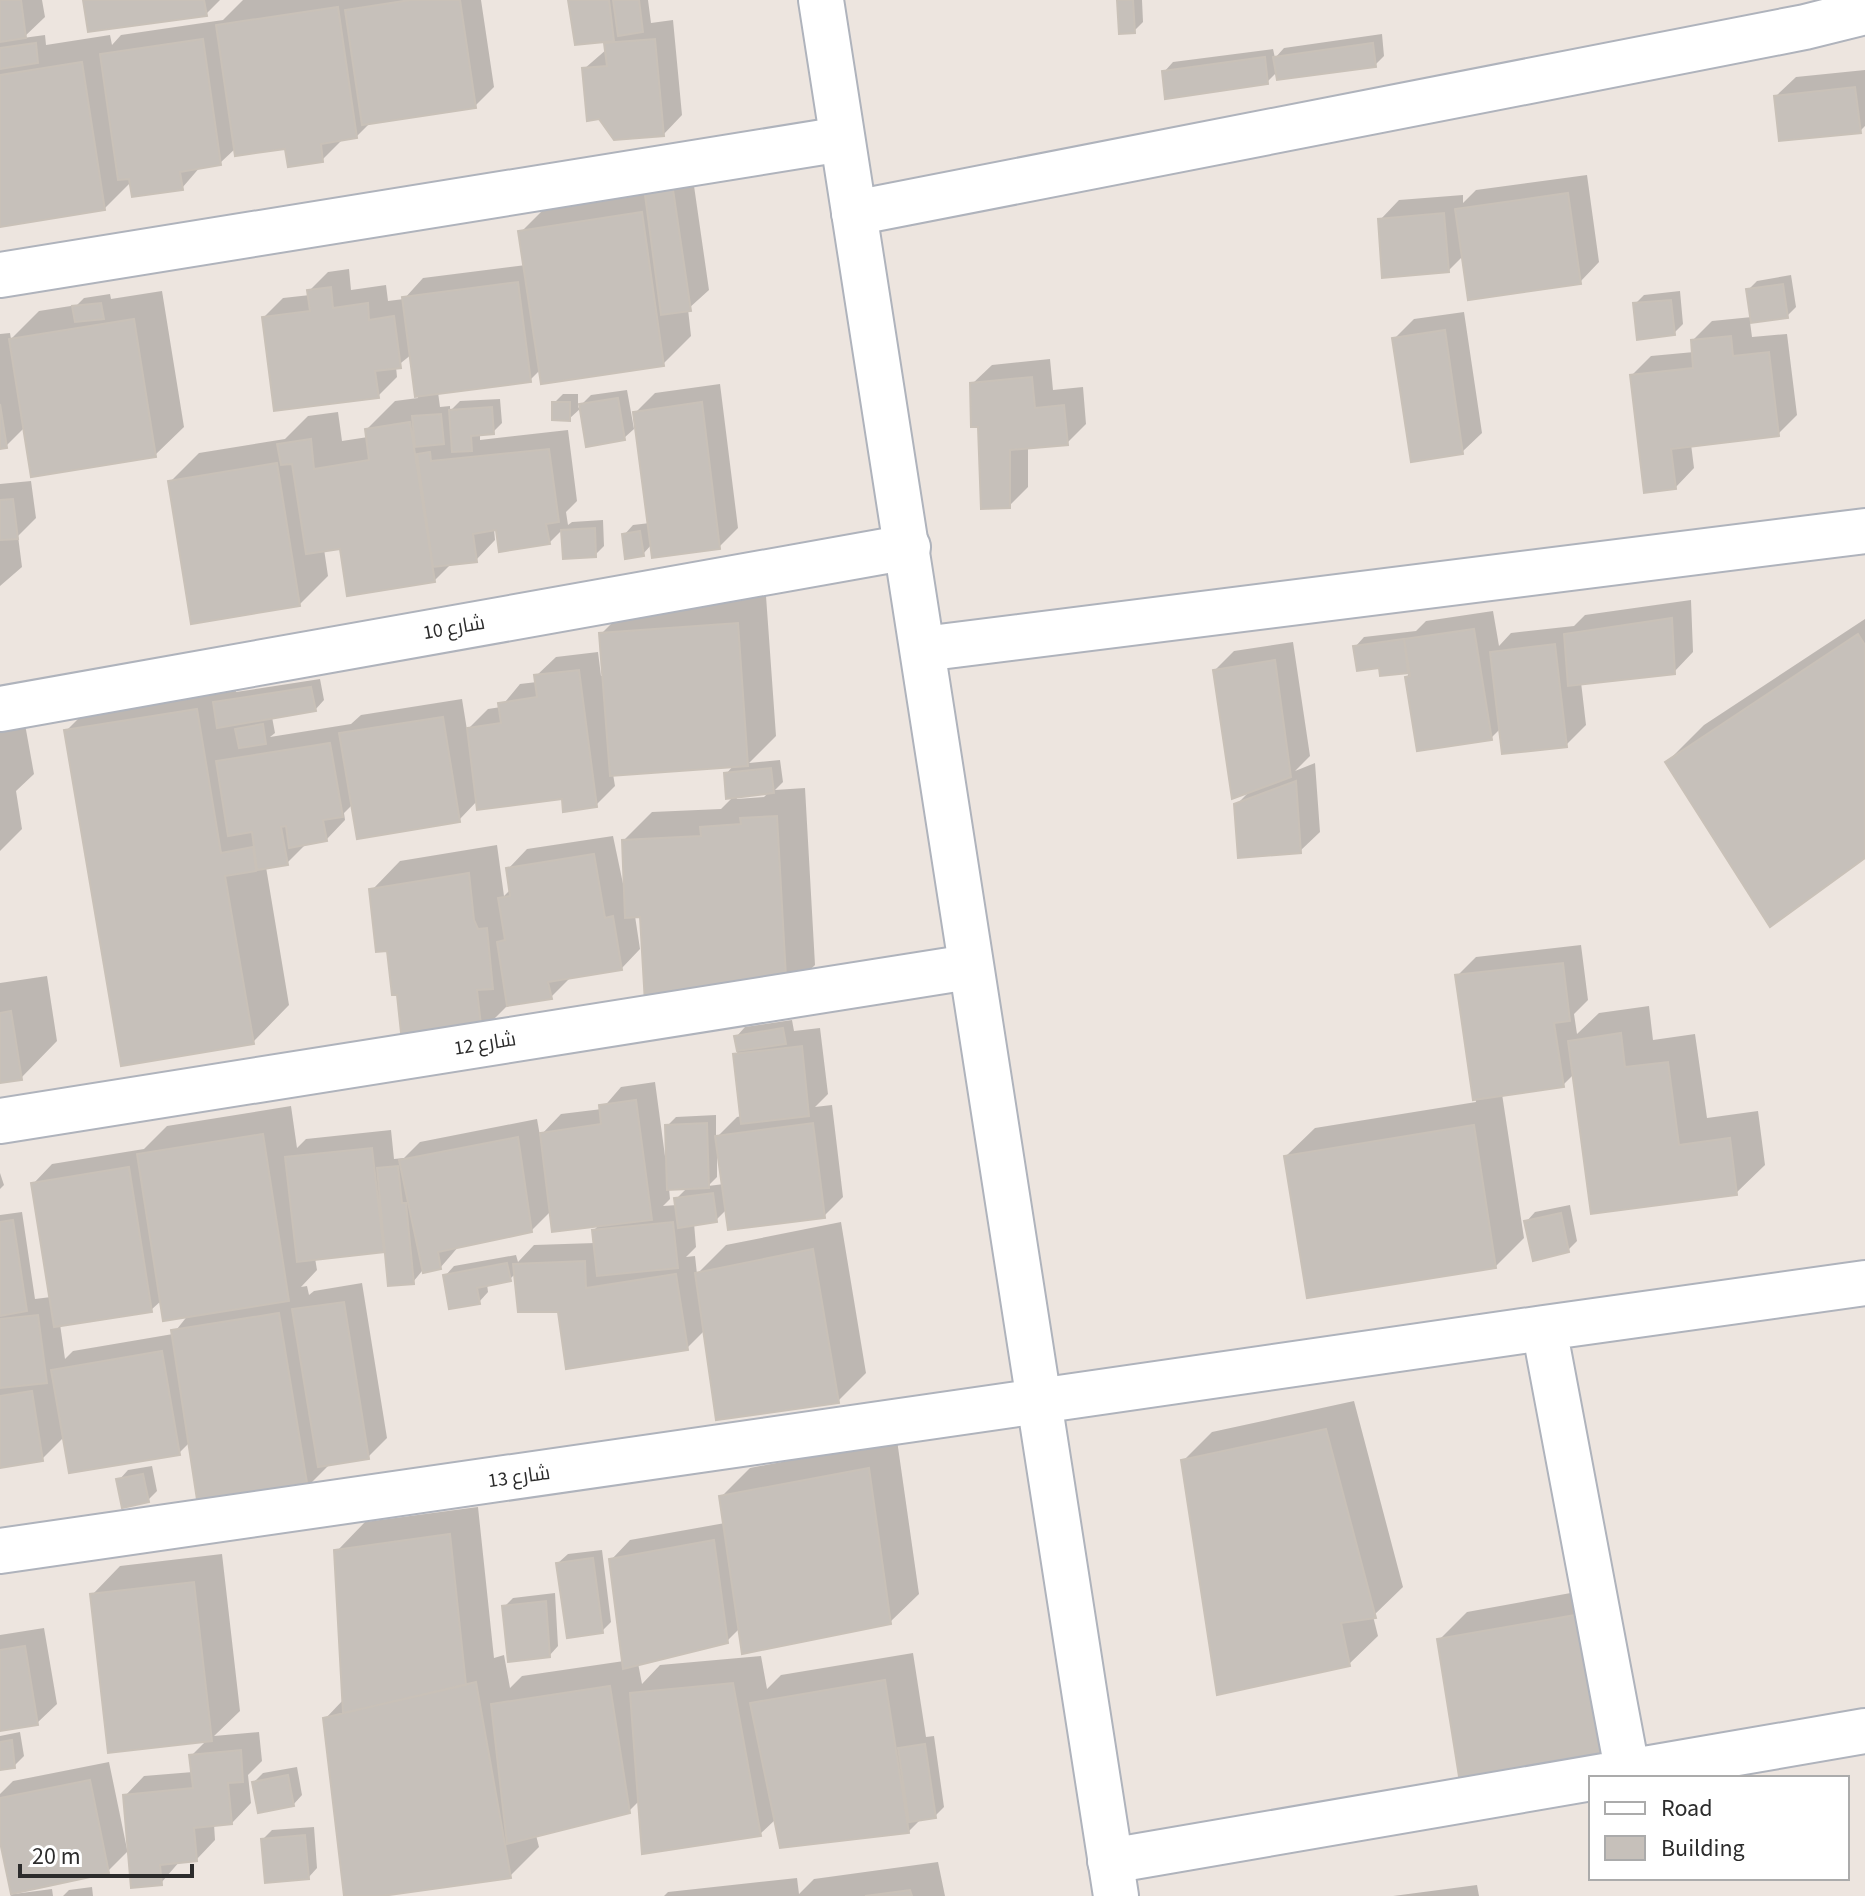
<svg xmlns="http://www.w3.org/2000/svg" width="1865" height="1896" font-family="'Source Sans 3',Cairo,sans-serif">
  <rect width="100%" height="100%" fill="#ede5df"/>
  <path fill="#0003" fill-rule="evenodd" d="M0,0H42L45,17L23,38L45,35L46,45L110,35L112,45L121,35L223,20L243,0H481L494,87L475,106L371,122L357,136L344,138L322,160L286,147L236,148L220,163L201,166L182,188L132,181L104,209L0,225Z
    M85,0H220L206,14Z
    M570,0H648L651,23L673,20L682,115L663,135L584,69L607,49L611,39Z
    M1119,0H1142L1143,22L1134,31Z
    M1382,34L1384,56L1375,65L1277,72L1267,82L1164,72L1173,62L1273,49L1275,58L1284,48Z
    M1865,70V126L1860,131L1776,96L1796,77Z
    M690,158L709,290L688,309L691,336L663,364L541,369L530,380L438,392L440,407L450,406V411L460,401L500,399L502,423L493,432L480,434V440L568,430L577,501L566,512L568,525L572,522L603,520L604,546L595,555L564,557L563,529L549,543L498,528L494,529L495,540L476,560L452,563L434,581L342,547L324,549L328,576L300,604L170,482L199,453L285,439L308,416L338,412L342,441L368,437L367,429L395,401L418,398L412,354L396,367L397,377L378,396L264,317L283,298L310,295L309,291L328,272L349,269L351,290L386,285L388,301L404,299L423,278L526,265L521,232L549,204Z
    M1587,175L1599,262L1580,282L1464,255L1449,270L1380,220L1399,200L1463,195V203L1476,190Z
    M1791,275L1796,307L1787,316L1750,322L1752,337L1787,334L1797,415L1778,434L1691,444L1694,468L1675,488L1632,375L1651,356L1694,352L1693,340L1712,321L1752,317L1748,290L1757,281Z
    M162,291L184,427L155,455L25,427L6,446L0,447V334L10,333L11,339L39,311L77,305L84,298L110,294L111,299Z
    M1680,291L1683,324L1674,333L1635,304L1644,295Z
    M1464,312L1482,433L1462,452L1395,338L1414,319Z
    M1050,359L1053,390L1083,387L1086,424L1067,443L1028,446V487L1009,506L980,425L972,384L992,365Z
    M720,384L738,528L719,547L652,544L643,554L624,535L633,525L650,523L636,412L655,393Z
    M627,390L634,429L624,438L582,407L569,419L554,403L563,394H578V408L591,395Z
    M31,481L36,518L18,536L22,567L0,586V484Z
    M766,596L776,736L749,763L780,760L783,782L775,790L805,788L815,965L786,993L642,915L635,916L640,949L621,969L570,978L551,997L510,1003L481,1032L399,993L372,890L400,861L497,845L504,896L511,889L508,869L527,849L613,836L626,898L624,840L652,812L721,809L734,796L726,774L734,765L613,774L615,786L596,805L564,796L478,800L459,820L353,804L344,813L345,820L326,840L307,843L287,863L266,867L289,1005L253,1042L66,731L103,694L233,673L236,692L320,679L324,700L315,710L272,717L275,733L270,737L351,724L361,715L462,699L467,730L488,709L501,707L520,684L537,682L536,676L556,657L598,652L601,676H604L602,633L630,605ZM769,792L764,797L737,799L736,796Z
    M1691,600L1693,652L1674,672L1581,682L1586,725L1566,745L1501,728L1491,738L1407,678L1411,667L1407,671L1380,666L1355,647L1364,637L1416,631L1426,621L1493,611L1499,646L1511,633L1574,626L1585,615Z
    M1865,619V856L1667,762L1704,725Z
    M1293,642L1310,756L1295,771L1315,763L1320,832L1300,851L1236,805L1252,789L1215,670L1234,651Z
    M21,702L34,774L16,791L22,829L0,851V705Z
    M1581,945L1588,1000L1574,1014L1577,1034L1599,1013L1649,1006L1653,1040L1695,1034L1707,1118L1758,1111L1765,1165L1736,1193L1575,1073L1563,1085L1502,1094L1524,1238L1495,1267L1286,1156L1315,1128L1476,1102L1457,976L1476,957Z
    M47,976L57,1041L21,1078L0,1081V983Z
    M792,1020L794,1031L820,1028L828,1094L815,1107L832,1105L843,1197L824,1216L727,1209L716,1220L694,1223L696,1247L686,1257L695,1256L697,1274L726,1245L841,1222L866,1373L838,1401L705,1330L687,1348L560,1310L516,1273L510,1279L487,1284L488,1292L479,1302L445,1276L454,1266L516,1255L518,1262L534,1245L595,1243L594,1230L600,1224L551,1211L531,1231L459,1246L440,1268L422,1271L413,1282L386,1247L315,1258L317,1270L301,1287L307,1286L309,1295L314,1291L362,1283L387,1438L368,1457L331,1463L307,1487L190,1442L179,1453L64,1437L42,1459L0,1466V1215L22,1212L35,1299L51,1297L33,1184L52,1164L144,1149L167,1126L291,1106L297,1148L306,1139L391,1130L394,1159L404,1158L420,1142L537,1119L540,1136L561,1114L602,1109L621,1087L655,1082L665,1156H668L667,1126L676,1117L716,1115V1138L737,1117L742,1116L736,1037L745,1027ZM717,1152H720L724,1184L708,1186L717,1177ZM688,1187L676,1199L677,1205L663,1206L670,1199L669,1188ZM162,1300L189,1314L173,1334L73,1351L65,1359L60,1324L151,1310Z
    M0,1173L4,1185L0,1189Z
    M1570,1205L1577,1241L1568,1250L1526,1222L1535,1212Z
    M1354,1401L1403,1587L1373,1616L1378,1636L1349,1664L1183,1461L1212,1432Z
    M897,1440L919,1594L890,1622L740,1628L727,1641L638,1663L642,1684L660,1665L761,1656L767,1689L781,1675L913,1653L926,1737L934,1736L944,1807L935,1816L922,1818L909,1831L776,1819L760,1834L640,1800L629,1811L536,1835L539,1847L510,1876L346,1896L325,1719L344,1699L337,1551L365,1522L478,1507L494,1658L504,1655L510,1688L522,1676L624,1661L611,1560L630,1540L725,1523L721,1497L750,1468Z
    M152,1466L157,1491L148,1500L119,1480L128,1470Z
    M602,1550L611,1622L602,1631L558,1563L568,1554Z
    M222,1554L240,1711L214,1736L259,1732L262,1761L248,1775L251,1803L232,1823L214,1824L215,1840L196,1860L180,1861L161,1883L130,1849L108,1871L13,1891L14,1894L52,1889L53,1896H10L13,1894L0,1832V1794L13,1781L109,1762L127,1849H130L125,1796L144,1776L193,1772L191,1756L208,1739L92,1595L120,1566Z
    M1609,1586L1463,1787L1439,1640L1467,1612Z
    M555,1593L558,1646L549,1656L504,1607L513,1598Z
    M44,1628L57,1704L37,1723L0,1729V1635Z
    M20,1732L24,1756L14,1766L0,1768V1736Z
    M297,1767L302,1795L293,1805L254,1782L263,1773Z
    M314,1827L317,1868L308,1878L263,1839L272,1830Z
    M938,1862L945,1896H664L668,1892L797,1878L799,1894L814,1879Z
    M1477,1885L1479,1896H1393Z
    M92,1887L93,1896H63L69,1890Z"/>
  <path fill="#c6c0ba" stroke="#c9c1b8" stroke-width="2" d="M0,0H21L26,38L0,42Z
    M83,0H204L207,16L88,32Z
    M410,0H460L476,108L362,125L345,10Z
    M568,0H609L614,41L575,45Z
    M613,0H639L643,32L618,36Z
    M1117,0H1133L1135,33L1119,34Z
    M338,7L357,138L321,144L323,162L288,167L285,149L235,156L216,25Z
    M203,39L221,165L180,172L183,190L132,197L129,179L118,180L100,54Z
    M655,39L664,136L614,140L599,119L587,121L582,68L607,66L604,43Z
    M36,43L38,63L0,69V48Z
    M1373,43L1376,67L1277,80L1273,57Z
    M1265,57L1268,84L1165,99L1162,71Z
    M82,62L105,210L0,227V75Z
    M1855,87L1861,133L1779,141L1774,96Z
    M671,176L691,311L661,315L643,180Z
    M1568,193L1581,284L1468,300L1455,209Z
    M642,212L664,366L541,384L518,231Z
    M1444,213L1449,272L1382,278L1378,219Z
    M518,282L531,382L415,397L402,297Z
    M1783,284L1788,318L1751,323L1746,289Z
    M331,287L333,308L368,303L369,320L394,316L401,368L375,371L379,398L274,411L262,317L310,311L307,290Z
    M1671,300L1675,335L1637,340L1633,303Z
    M101,303L104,319L75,322L72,306Z
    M134,319L156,457L31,477L9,339Z
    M1445,330L1463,454L1411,462L1392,338Z
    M1731,336L1733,356L1769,352L1779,436L1671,449L1676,489L1644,493L1630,375L1693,368L1691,340Z
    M1032,377L1035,408L1064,405L1068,445L1010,450V508L981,509L978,427H971L970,383Z
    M618,398L625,440L586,447L579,404Z
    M552,402H570V421L552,420Z
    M702,402L720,549L652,558L633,412Z
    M0,404L7,448L0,449Z
    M492,407L494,434L471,436L472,451L452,452L449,410Z
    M441,414L444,444L415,447L412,416Z
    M410,422L435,582L347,596L340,549L306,554L292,464L281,465L277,444L311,439L314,469L369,460L365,429Z
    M549,449L559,522L546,524L550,544L499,552L496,530L473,534L477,562L433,567L417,454L430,452L431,461Z
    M277,463L300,606L191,624L168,481Z
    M13,499L18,539L0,540V500Z
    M595,528L596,557L563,559L561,530Z
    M640,531L644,556L625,559L622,534Z
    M1672,618L1675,674L1568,686L1564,634Z
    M738,623L748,766L610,776L599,633Z
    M1474,629L1492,740L1417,751L1405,677L1410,676L1404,639Z
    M1858,634L1865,645V858L1770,927L1665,762Z
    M1404,639L1408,673L1380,676L1379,668L1357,671L1353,646Z
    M1555,644L1567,747L1502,754L1490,652Z
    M1275,660L1291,777L1232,799L1213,670Z
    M579,670L597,807L563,812L562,799L477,810L467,728L501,723L498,703L537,697L534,675Z
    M311,687L316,711L217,728L213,702Z
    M197,709L221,853L253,847L256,871L225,876L254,1044L121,1066L64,730Z
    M443,717L460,822L357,839L339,733Z
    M263,724L266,744L239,748L235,729Z
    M330,743L343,817L323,820L327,841L289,848L286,826L281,827L288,865L257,870L252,832L228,836L216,761Z
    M771,768L774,793L726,799L724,773Z
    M1296,781L1301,853L1238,858L1234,804Z
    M777,816L787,995L645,1003L640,917L625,918L622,840L701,836L700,827L741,824L740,818Z
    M594,854L605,918L613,916L622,970L548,982L552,999L507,1006L497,942L505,940L498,898L510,896L506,868Z
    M469,873L474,920L478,929L487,928L493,989L477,990L482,1034L402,1042L397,995H392L387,951L376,952L369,889Z
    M1563,963L1570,1021L1554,1023L1564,1087L1473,1100L1455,975Z
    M11,1011L22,1080L0,1083V1013Z
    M783,1028L786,1044L737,1051L734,1036Z
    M1621,1033L1625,1067L1668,1062L1679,1145L1730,1138L1737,1195L1591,1214L1568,1041Z
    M802,1046L809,1116L741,1124L733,1054Z
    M636,1100L652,1220L552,1232L540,1133L601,1124L599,1105Z
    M707,1123L709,1188L667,1190L665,1125Z
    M813,1123L825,1218L728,1230L715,1136Z
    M1474,1125L1496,1268L1307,1298L1284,1156Z
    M263,1134L289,1301L163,1321L137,1154Z
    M518,1137L532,1232L438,1252L441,1269L423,1273L399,1160Z
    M372,1148L384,1252L297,1262L285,1157Z
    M398,1166L402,1203H406L414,1284L388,1286L377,1168Z
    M129,1167L152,1312L54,1327L31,1183Z
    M713,1193L717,1222L678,1228L674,1198Z
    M1561,1213L1569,1252L1533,1261L1524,1221Z
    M13,1220L27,1311L0,1316V1222Z
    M673,1222L678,1268L597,1276L592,1230Z
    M813,1249L839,1403L716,1420L695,1273Z
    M585,1261L586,1288L676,1274L688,1350L566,1369L558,1312H518L513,1264Z
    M507,1263L511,1281L477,1288L480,1304L449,1309L443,1275Z
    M344,1302L369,1459L318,1467L292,1309Z
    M279,1313L308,1489L198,1506L171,1330Z
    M38,1315L47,1383L0,1388V1319Z
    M162,1351L180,1455L69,1473L51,1370Z
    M32,1391L43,1461L0,1468V1396Z
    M1326,1429L1376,1618L1341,1623L1350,1666L1217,1695L1181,1460Z
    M869,1468L891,1624L742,1654L719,1496Z
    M143,1474L149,1502L122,1508L116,1479Z
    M450,1534L466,1685L343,1713L334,1550Z
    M714,1540L728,1643L623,1669L609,1559Z
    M593,1558L603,1633L567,1638L556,1563Z
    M194,1582L212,1741L108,1753L90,1594Z
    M546,1601L550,1657L508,1662L502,1606Z
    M1581,1614L1606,1761L1461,1789L1437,1639Z
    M25,1646L38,1725L0,1731V1650Z
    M885,1680L909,1833L780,1848L750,1703Z
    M476,1682L511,1878L382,1896H344L323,1718Z
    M733,1683L761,1836L642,1854L630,1693Z
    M610,1686L630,1813L507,1844L491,1704Z
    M12,1740L15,1768L0,1770V1742Z
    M925,1744L936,1818L909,1822L898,1748Z
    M241,1750L243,1782L228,1783L232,1824L194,1828L197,1861L160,1865L162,1885L131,1888L123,1795L193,1788L189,1755Z
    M288,1775L294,1806L258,1813L252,1782Z
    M90,1780L109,1873L11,1894L0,1842V1798Z
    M305,1835L309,1879L265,1883L261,1839Z
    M910,1890L912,1896H865Z"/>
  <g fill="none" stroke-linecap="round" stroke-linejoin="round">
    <defs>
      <path id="street" d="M854,213L1805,27L1865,12
        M0,275L842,139
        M923,649L1865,531
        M0,709L908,547
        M0,1121L969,967
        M1544,1328L1865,1283
        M0,1551L1544,1328L1627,1769
        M1110,1861L1865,1731"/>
      <path id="secondary" d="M821,0L1116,1896"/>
    </defs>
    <use href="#street" stroke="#afb3bc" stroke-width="48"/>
    <use href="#secondary" stroke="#afb3bc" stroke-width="48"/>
    <use href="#street" stroke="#fff" stroke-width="44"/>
    <use href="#secondary" stroke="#fff" stroke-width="44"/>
  </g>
  <g text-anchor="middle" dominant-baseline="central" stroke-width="6" stroke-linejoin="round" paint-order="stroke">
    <g font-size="20" fill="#2c2c2c" stroke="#fff">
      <text transform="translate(454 628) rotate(-10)">شارع 10</text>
      <text transform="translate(485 1044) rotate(-9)">شارع 12</text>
      <text transform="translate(519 1477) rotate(-8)">شارع 13</text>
    </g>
  </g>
  <rect x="1589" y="1776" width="260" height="104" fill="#ffffff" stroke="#ababab" stroke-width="2"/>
  <rect x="1605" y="1802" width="40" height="12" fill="#ffffff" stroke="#ababab" stroke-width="2"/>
  <text x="1661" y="1816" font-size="24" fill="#2c2c2c">Road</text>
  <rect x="1605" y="1836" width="40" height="24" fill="#c6c0ba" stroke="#ababab" stroke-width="2"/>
  <text x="1661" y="1856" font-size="24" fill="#2c2c2c">Building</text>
  <path d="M20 1864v12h172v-12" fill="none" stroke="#2c2c2c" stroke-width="4"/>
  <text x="32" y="1864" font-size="24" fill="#2c2c2c" stroke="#ffffff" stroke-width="6" paint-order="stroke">20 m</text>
</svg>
